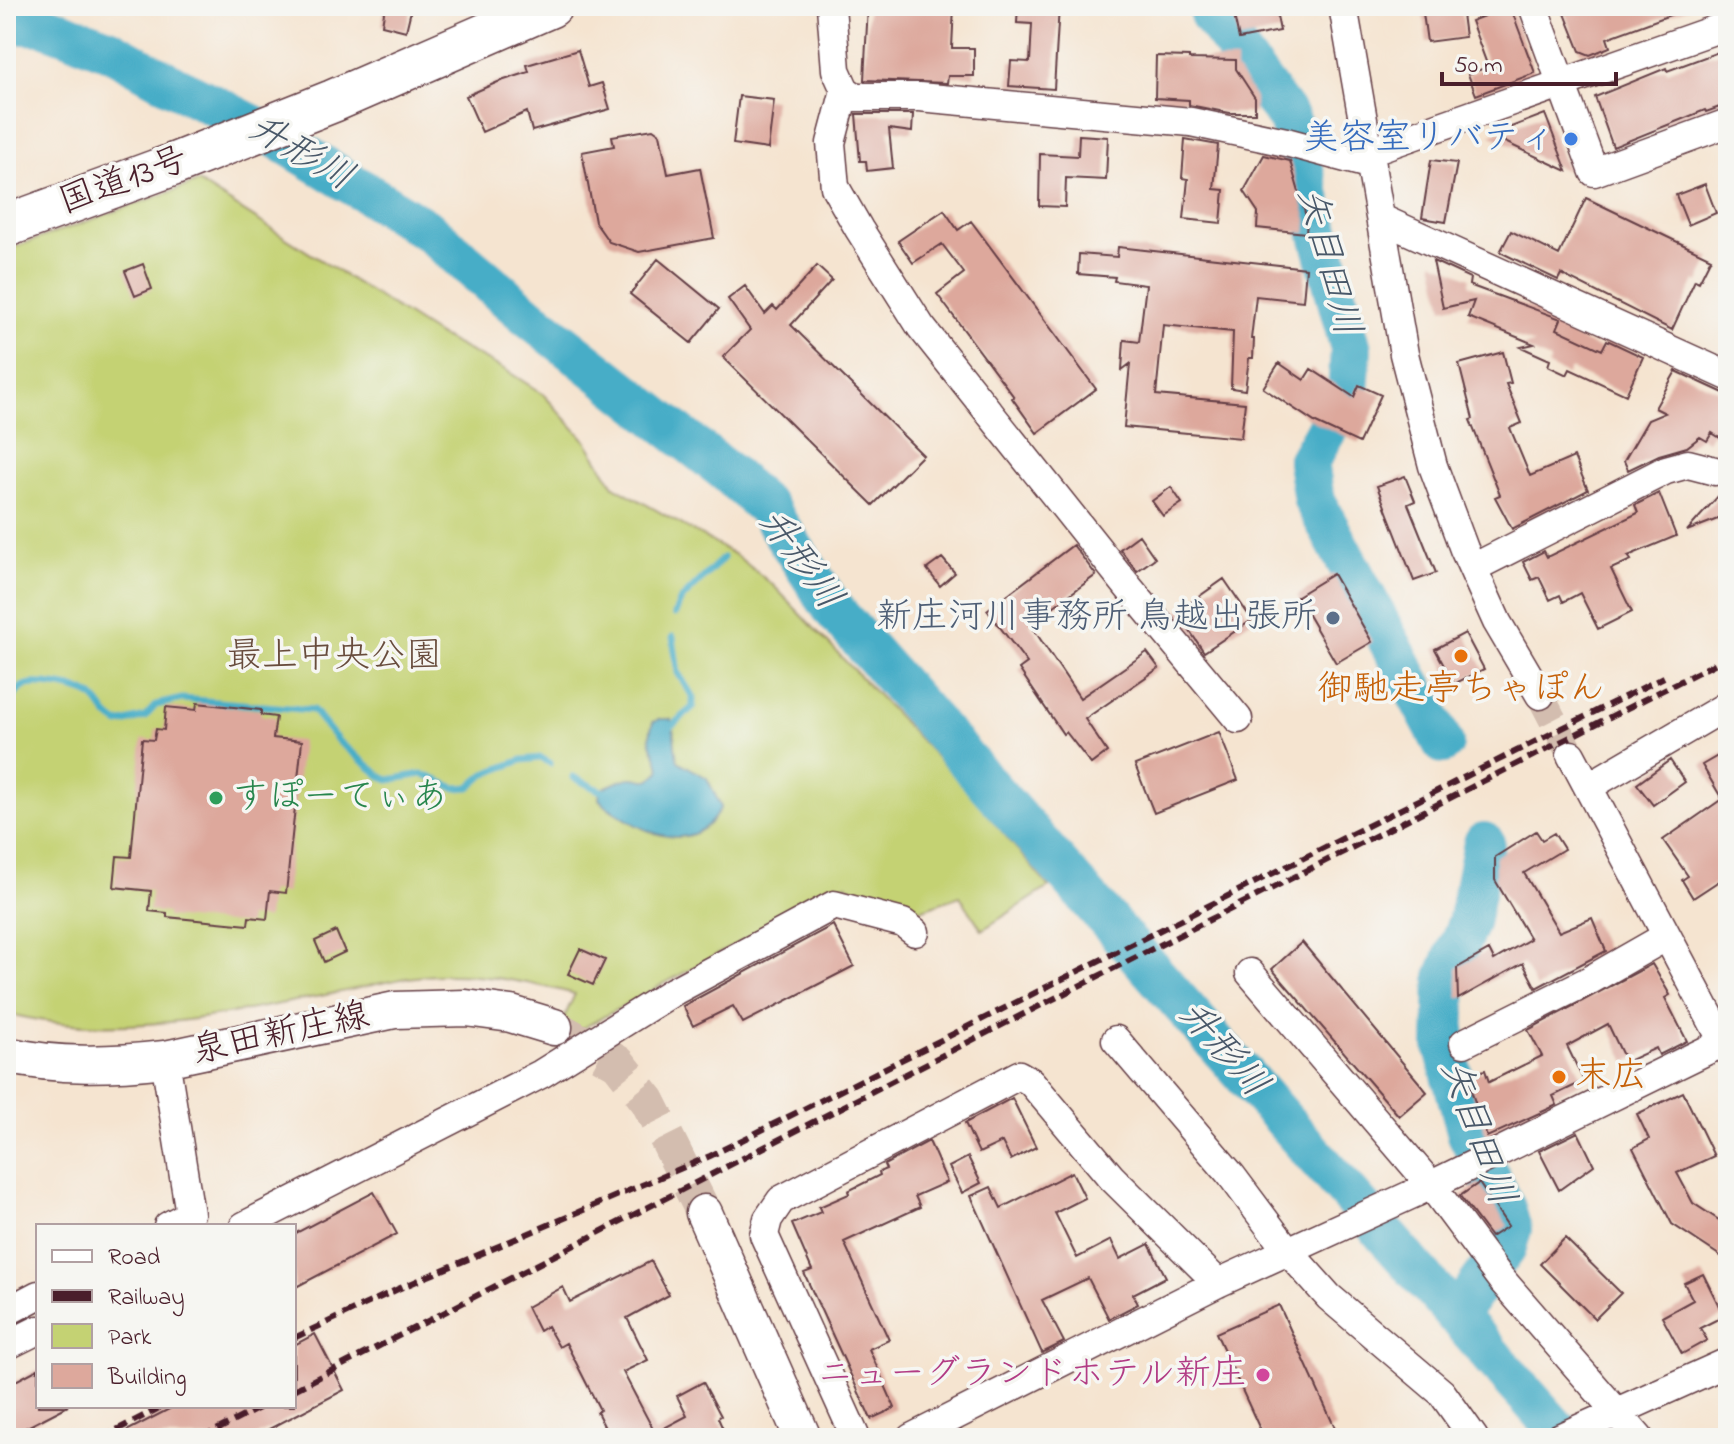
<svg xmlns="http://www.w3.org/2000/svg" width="1734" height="1444" font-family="'Indie Flower','Klee One',sans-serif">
  <rect width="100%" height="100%" fill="#f6f6f2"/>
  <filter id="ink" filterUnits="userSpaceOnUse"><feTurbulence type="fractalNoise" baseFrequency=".0125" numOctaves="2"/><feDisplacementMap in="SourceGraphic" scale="16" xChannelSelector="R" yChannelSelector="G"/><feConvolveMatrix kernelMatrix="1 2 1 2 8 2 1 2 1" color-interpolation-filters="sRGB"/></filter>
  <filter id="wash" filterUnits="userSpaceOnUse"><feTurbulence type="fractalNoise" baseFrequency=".006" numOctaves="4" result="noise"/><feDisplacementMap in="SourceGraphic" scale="32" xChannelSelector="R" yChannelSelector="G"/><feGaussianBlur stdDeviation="1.8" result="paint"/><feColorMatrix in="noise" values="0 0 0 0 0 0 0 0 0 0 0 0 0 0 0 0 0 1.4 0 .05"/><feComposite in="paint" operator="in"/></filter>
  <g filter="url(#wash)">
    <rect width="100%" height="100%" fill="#f5e4d0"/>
    <path fill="#c4d273" stroke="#87784f" stroke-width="2" d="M198,182L438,335L504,369L543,394L586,441L614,486L737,556L774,586L962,784L1049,887L982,930L960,896L912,913L877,903L846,884L563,1039L558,1031L575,994C532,983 488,974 443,975C407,975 371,986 336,993C226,1014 116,1042 6,1013V250Z"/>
    <path fill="#47adc7" stroke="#486679" stroke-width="2" d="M660,719H671C676,733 673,747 678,761L707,778L721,807C700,848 663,841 629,821C618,813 608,810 599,799L600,789C609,787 622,778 631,778C646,778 646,786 660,771C659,750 644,747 653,722Z"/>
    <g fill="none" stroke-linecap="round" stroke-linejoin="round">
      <path stroke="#47adc7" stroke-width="7" d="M675,614L680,601L723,558
        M6,628V641
        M6,706C12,701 16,692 22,687C33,679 85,688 94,698C105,708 103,715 119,724L145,717L156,705L182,699L313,710L339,742L381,776L389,780L422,774L455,788L470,787L485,774L522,760L541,758L550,763
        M667,730L693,707V697L678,673L673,637
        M573,777L607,794"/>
      <path stroke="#47adc7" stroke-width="42" d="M1209,6L1210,14L1289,119L1351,349L1348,392L1308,462L1314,500L1443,743
        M6,23L43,25L110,50L167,82L274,136L430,232L528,316L728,473L767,508L833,609L1564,1438
        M1456,1316L1506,1247L1511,1229L1505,1208L1468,1134L1444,1045L1446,977L1468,923L1484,843"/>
    </g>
    <g id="blocks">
      <path fill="#dda89c" d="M385,6H412L406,31L382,25Z
        M868,6H954L952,48H974V76H948L947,83L864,80Z
        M1018,6H1059L1054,89L1009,86L1011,61L1030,62L1032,24L1017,23Z
        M1232,6H1275L1280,31L1239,39Z
        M1422,6H1461L1465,37L1427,42Z
        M1510,6L1535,73L1476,95L1468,74L1488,67L1471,21Z
        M1562,6H1689V8L1607,38L1610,47L1590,55L1580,51Z
        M578,50L589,87L602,83L610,109L532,131L527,112L482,132L466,96L498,82L529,72L527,65Z
        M1721,51L1728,72V104L1706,112L1705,110L1613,147L1595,97L1666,68L1667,71Z
        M1156,56L1189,57V59L1236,60V69L1255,98V113H1230L1189,105V100L1155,98Z
        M739,96L774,100L768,149L733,144Z
        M856,114H913L912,132L889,129L893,168L867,171L866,161H860Z
        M1545,114L1567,171L1490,135Z
        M653,129L660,134L668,174L700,168L714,238L639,252L609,242L595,222L582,152L614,146L612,136Z
        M1079,135L1108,137L1106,180L1066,178L1065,207L1039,206L1040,154L1078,156Z
        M1185,139L1218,145L1214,189L1224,190L1221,223L1184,219L1188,179L1182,178Z
        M1264,155L1290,161L1307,220L1306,233L1257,228L1258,212L1244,191Z
        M1431,160L1457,163L1446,222L1422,218Z
        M1705,184L1716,213L1688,225L1676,195Z
        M1586,198L1711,258L1699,282L1695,280L1672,330L1561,274L1558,280L1500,252L1511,231L1559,255Z
        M944,210L958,230L971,221L1096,389L1037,433L1012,398L1014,397L937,294L964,273L942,244L913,263L898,241Z
        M1118,247L1306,268L1303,301L1256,296L1251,339H1254L1253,358H1249L1245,390L1231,388L1233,332L1163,325L1156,395L1245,403L1241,438L1124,427L1130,364L1122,370L1124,340L1139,342L1146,285L1114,281L1115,277L1078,274L1079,254L1117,257Z
        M658,259L719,309L691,343L630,294Z
        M1433,261L1470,278L1469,285L1561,319L1557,329L1602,350L1607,340L1643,357L1626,395L1570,369L1567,375L1548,366L1550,360L1521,347L1534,344L1468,317L1474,301L1443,308Z
        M143,264L152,289L135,296L125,271Z
        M817,266L832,280L791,325L923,455L873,505L723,357L750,330L728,299L745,286L765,314L773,306L777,310Z
        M1503,352L1511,383L1506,384L1522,423L1510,428L1530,476L1574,457L1588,490L1512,529L1495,497L1500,495L1470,420L1473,419L1459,364Z
        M1279,363L1304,380L1311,369L1354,397L1359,385L1381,395L1359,443L1316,423L1263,388Z
        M1676,371L1728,395V443L1712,433L1707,441L1700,437L1687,447L1659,455L1628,470L1624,461L1648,420L1665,413L1655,408Z
        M1405,476L1415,501L1408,504L1436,573L1414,581L1377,486Z
        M1728,485V515L1687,531Z
        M1171,487L1182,503L1163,516L1152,501Z
        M1659,493L1676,536L1628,556L1631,560L1611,569L1632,612L1598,629L1580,593L1563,602L1560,595L1550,600L1539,577L1532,580L1523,562L1544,551L1547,557L1638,513L1635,505Z
        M1139,535L1155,558L1137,571L1120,549Z
        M1073,545L1096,575L1030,624L1080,698L1147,652L1159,668L1085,719L1107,752L1091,764L1066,732L1063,734L1019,669L1027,663L987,610Z
        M942,558L955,573L940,586L927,569Z
        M1333,574L1372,642L1336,663L1297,596Z
        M1224,579L1252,620L1204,652L1177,612Z
        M1465,633L1484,669L1454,684L1435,649Z
        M197,703L261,710V715L276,717L273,738L302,741L286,893L270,891L267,919L249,917L248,925L167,917V913L149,911L151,891L114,887L117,856L131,857L142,739L154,740L156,729L164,730L166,707L196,710Z
        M1219,732L1238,780L1154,813L1135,765Z
        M1728,750V875L1693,898L1682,880L1688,876L1663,840L1722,799L1702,765Z
        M1670,760L1685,782L1653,805L1637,784Z
        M1536,831L1542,840L1554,833L1564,849L1524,873L1559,932L1592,918L1606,951L1536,988L1523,963L1458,999L1457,968L1489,950L1494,960L1530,939L1495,880V857Z
        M833,925L854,966L743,1023L733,1006L693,1026L683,1006Z
        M336,931L345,952L324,962L315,941Z
        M1302,942L1427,1092L1399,1116L1272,969Z
        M580,949L605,960L593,985L568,974Z
        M1652,964L1670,995L1665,998L1687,1041L1659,1055L1656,1048L1626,1062L1608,1024L1567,1046L1584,1081L1553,1096L1557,1105L1487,1137L1466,1076L1485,1070L1489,1082L1542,1056L1528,1030Z
        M1683,1092L1714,1156L1677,1173L1693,1203L1728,1226V1261L1672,1224L1633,1148L1649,1139L1637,1114Z
        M1012,1098L1036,1147L1011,1160L1002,1142L979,1153L965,1123Z
        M1578,1132L1594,1165L1559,1190L1539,1151Z
        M929,1141L947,1182L915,1196L920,1207L844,1242L889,1340L869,1349L895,1408L871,1419L804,1273L812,1270L792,1224L821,1212L819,1207L849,1194L848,1191L880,1175L879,1172L886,1169L884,1165Z
        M968,1157L981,1183L962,1193L949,1167Z
        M1072,1172L1085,1198L1055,1213L1077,1258L1111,1240L1120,1259L1149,1244L1166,1277L1133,1294L1138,1304L1109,1319L1088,1278L1042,1300L1064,1342L1042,1353L971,1196L991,1187L1001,1208Z
        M1479,1183L1508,1226L1491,1237L1460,1196Z
        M374,1192L397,1234L294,1288V1234Z
        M1565,1238L1621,1293L1595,1319L1540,1264Z
        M651,1261L669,1295L627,1318L648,1360L623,1372L655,1433L687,1416L677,1396L703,1382L721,1416L718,1418L727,1438H610L597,1412L600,1410L566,1343L559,1347L547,1326L539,1331L527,1307L563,1287L570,1302Z
        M1703,1274L1724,1316L1700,1328L1707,1340L1682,1354L1662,1317L1693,1300L1684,1283Z
        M1279,1305L1335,1428L1313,1438H1264L1216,1333Z
        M315,1334L344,1390L252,1438H113L175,1406H294V1345Z
        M38,1369V1406H68L6,1438V1386Z"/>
    </g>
  </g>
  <g filter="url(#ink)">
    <use href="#blocks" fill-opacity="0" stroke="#643d44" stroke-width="2"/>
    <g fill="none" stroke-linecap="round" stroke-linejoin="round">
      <path stroke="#d3bdaf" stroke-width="28" stroke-dasharray="28 14" stroke-linecap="butt" d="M1540,695L1571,755"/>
      <path stroke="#d3bdaf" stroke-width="36" stroke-dasharray="36 18" stroke-linecap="butt" d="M554,1027L618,1063L648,1101L704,1213"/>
      <defs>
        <path id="minor" d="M831,6L836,70L845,90L855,97H919L1191,122L1286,142L1372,165
          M1343,6L1404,354L1433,466L1464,549L1497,622L1540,695
          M1533,6L1594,172L1728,123
          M845,90L831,143L835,187L859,229L921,327L1129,588L1238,719
          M1370,151L1728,25
          M1382,219L1728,376
          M1473,568L1666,470L1688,464L1715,471
          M1571,755L1728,1051
          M1588,787L1728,705
          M1250,973L1431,1185L1501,1279L1639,1438
          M1116,1040L1231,1175L1287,1250L1329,1297L1442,1393L1474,1438
          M1464,1043L1590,980L1667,936
          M165,1059L190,1214L168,1226
          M244,1226L541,1074L674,991L834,905L903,923L915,932
          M6,1312L38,1295
          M6,1346L38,1330
          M856,1438L764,1235L768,1219L781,1200L1019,1075L1031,1082L1111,1177L1218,1283
          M911,1438L1218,1283L1415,1193L1728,1040
          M1559,1438L1728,1362"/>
        <path id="major" d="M6,1055C58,1067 112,1065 165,1059L395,1010L466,1008L511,1014L554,1027
          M704,1213L803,1438"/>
        <path id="highway" d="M6,226L172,165L333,101L551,6"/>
      </defs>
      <use href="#minor" stroke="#643d44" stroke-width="31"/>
      <use href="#major" stroke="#643d44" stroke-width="39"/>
      <use href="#highway" stroke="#643d44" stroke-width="45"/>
      <use href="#minor" stroke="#fff" stroke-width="28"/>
      <use href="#major" stroke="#fff" stroke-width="36"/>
      <use href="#highway" stroke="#fff" stroke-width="42"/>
      <path stroke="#4a1f2b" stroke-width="6" stroke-dasharray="12 6" stroke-linecap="butt" d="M294,1338L398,1289L710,1156L1664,677
        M294,1390L937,1058L1728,657
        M101,1438L163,1406
        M201,1438L263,1406"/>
    </g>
  </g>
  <circle fill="#3f7fe0" stroke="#f6f6f2" stroke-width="3" cx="1571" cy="139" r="8"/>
  <circle fill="#5c6f8a" stroke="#f6f6f2" stroke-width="3" cx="1333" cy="618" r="8"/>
  <g fill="#e8710a" stroke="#f6f6f2" stroke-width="3">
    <circle cx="1461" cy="656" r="8"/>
    <circle cx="1559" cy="1077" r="8"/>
  </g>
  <circle fill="#2e9e5b" stroke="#f6f6f2" stroke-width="3" cx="216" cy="798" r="8"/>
  <circle fill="#d1479c" stroke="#f6f6f2" stroke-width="3" cx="1263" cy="1375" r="8"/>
  <g text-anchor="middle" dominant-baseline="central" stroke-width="7" stroke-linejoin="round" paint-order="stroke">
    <g font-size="36" fill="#366cbe" stroke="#f6f6f2" text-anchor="end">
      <text x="1555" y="139">美容室リバティ</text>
    </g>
    <g font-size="36" fill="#4a1f2b" stroke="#f6f6f2">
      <text transform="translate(124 182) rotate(-20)">国道13号</text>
      <text transform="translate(281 1035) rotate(-12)">泉田新庄線</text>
    </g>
    <g font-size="36" fill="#4e5e75" stroke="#f6f6f2" text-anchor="end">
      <text x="1317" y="618">新庄河川事務所 鳥越出張所</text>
    </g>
    <g font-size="36" fill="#684c3d" stroke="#f6f6f2">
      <text x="334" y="657">最上中央公園</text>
    </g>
    <g font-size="36" fill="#c56008" stroke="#f6f6f2">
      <text x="1461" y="690">御馳走亭ちゃぽん</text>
      <text x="1575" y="1077" text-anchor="start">末広</text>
    </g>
    <g font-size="36" fill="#27864d" stroke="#f6f6f2" text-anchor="start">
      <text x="232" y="798">すぽーてぃあ</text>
    </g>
    <g font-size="36" fill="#b23c85" stroke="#f6f6f2" text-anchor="end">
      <text x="1247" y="1375">ニューグランドホテル新庄</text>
    </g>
    <g font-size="38" font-style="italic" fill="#495869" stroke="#f6f6f2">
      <text transform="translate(300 154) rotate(30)">升形川</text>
      <text transform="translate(1327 262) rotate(75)">矢目田川</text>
      <text transform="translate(799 560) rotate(54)">升形川</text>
      <text transform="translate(1222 1050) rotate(49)">升形川</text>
      <text transform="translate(1476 1133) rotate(70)">矢目田川</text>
    </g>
  </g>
  <rect width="1734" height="1444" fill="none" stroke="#f6f6f2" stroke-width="32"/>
  <rect x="36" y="1224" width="260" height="184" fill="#f6f6f2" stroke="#b1a0a2" stroke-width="2"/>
  <rect x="52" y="1250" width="40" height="12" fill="#ffffff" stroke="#b1a0a2" stroke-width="2"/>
  <text x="108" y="1264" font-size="24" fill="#4a1f2b">Road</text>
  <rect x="52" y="1290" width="40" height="12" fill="#4a1f2b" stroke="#b1a0a2" stroke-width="2"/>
  <text x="108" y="1304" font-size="24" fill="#4a1f2b">Railway</text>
  <rect x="52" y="1324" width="40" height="24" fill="#c4d273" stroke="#b1a0a2" stroke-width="2"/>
  <text x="108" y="1344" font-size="24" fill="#4a1f2b">Park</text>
  <rect x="52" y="1364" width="40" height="24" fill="#dda89c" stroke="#b1a0a2" stroke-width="2"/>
  <text x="108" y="1384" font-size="24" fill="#4a1f2b">Building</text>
  <path d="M1442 72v12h174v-12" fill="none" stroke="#4a1f2b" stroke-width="4"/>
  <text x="1454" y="72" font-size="24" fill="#4a1f2b" stroke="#f6f6f2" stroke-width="6" paint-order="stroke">50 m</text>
</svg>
